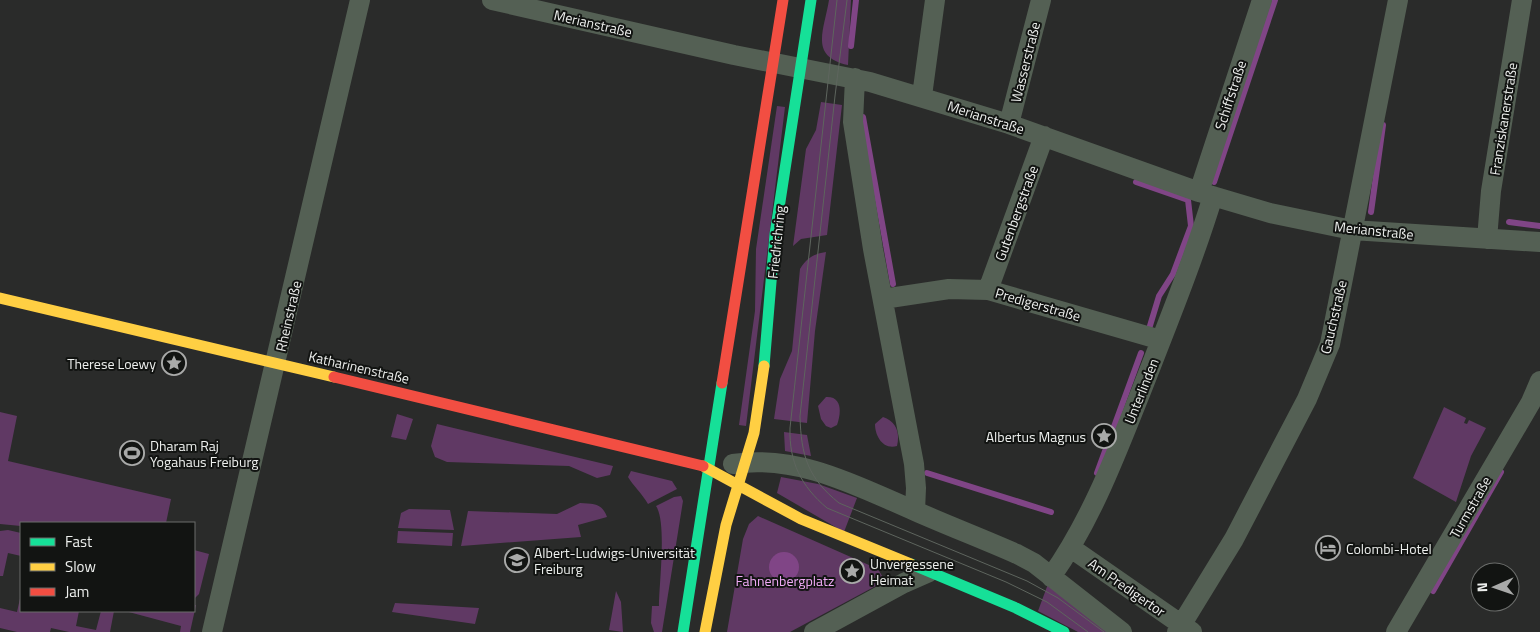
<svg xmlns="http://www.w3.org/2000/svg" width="1540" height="632" font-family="'Titillium Web',sans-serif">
  <rect width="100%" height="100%" fill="#2a2b2a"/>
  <path fill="#603964" d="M829,0H851L848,65C809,56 824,31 829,0Z
    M821,102L842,105L827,235L801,239L793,246L806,149L816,130Z
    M777,106L785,107L746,426L739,425L755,311L756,249Z
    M826,252L815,331L807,423L774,419L780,379L792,351L800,269C807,258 813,254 826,252Z
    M826,397C843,396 841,414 837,425L831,428L826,426L821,419L818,406Z
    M1444,407L1466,418L1464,423L1467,424L1469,420L1486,428L1471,456L1456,502L1413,478Z
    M0,412L17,416L8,461L171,499L166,523H21V526L0,524Z
    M397,414L413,419L406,440L391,437Z
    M883,417C897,422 900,433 897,446C883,450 875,436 875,424Z
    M437,424L613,466L610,475L597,478L569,466L447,462L435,457L431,446Z
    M784,432L807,435L811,456L785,451Z
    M631,471L672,481L677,489L648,504C643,495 632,484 628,477Z
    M781,477L818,484L857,498L844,532L777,493Z
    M681,496L683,501L662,632H654L651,623L652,606H659C659,584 667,522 656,506L674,497Z
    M580,503C594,504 602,503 607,517L578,525L581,537L461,546L468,511L557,514Z
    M409,509L450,510L454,530L398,528L401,513Z
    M758,516L878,569L885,581L790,632H727L743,539L749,524Z
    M8,530L21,533V556L8,553L3,576H0V531Z
    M398,531L453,533L452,546L397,543Z
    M194,550L209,554L199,594L195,598Z
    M1048,584L1111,632H1078L1038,611Z
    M616,591L621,602L623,632L609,630Z
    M21,594V611H79L76,626L96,630L101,611H114L110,632H69L51,628L50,632H17L0,628V608L17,612Z
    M395,603L479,608L475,624L392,612Z
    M194,605H196L190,632H180L181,626L125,611H194Z"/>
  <path fill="#804586" d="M769 567a15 15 0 1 1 30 0a15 15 0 1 1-30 0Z"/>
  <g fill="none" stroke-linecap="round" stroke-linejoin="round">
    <path stroke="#804586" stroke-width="6" d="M851,46L856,0
      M863,117L893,284
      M1136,182L1188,200L1191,226L1173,274L1159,296L1149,329
      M1214,182L1275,0
      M1371,212L1383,125
      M1509,222L1540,226
      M927,473L1051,512
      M1097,473L1141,353
      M1433,591L1501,472"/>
    <path stroke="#546054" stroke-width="20" d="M492,0L734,55L870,82L1009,124L1199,192L1270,213L1352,230L1540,242
      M855,78L853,122L873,249L914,464L916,488L915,511
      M922,96L935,0
      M1009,124L1041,0
      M1199,192L1262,0
      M1487,239L1491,191L1522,0
      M988,290L1044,136
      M883,299L949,289L988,290L1161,340
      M733,464C798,454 857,486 915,511C949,526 983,539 1017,554L1034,563L1122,632
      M1071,548L1192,632
      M1051,577C1092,519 1116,454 1142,389C1167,325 1193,261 1213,196
      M212,632L360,0
      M814,632L904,583L929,572
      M1177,632L1234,539L1307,399L1330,344L1398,0
      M1396,632L1531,402L1540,381"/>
    <path stroke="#16e098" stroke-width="11" d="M764,366L775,234L811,0
      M911,564L1016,608L1064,632
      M683,632L722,383"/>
    <path stroke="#ffcf43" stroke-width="11" d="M0,298L334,377
      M703,466L801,519L911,564
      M705,632L726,525L754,433L764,366"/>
    <path stroke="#f24e42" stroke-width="11" d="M334,377L703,466
      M722,383L783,0"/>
    <path stroke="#5e655e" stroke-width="1" d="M837,0L790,428C789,462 801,486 827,508L1006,582L1047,602L1088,632
      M847,0L835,96L800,416C801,456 808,478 839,503L1027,581L1058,598L1104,632"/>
  </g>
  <defs>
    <symbol id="sight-ring" viewBox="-11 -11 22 22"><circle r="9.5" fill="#121412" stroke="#a9aaa9" stroke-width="1.5"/><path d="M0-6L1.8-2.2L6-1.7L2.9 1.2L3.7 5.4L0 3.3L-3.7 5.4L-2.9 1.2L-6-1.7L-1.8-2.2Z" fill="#a9aaa9"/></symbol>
    <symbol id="stadium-ring" viewBox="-11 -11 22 22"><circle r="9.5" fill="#121412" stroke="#a9aaa9" stroke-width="1.5"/><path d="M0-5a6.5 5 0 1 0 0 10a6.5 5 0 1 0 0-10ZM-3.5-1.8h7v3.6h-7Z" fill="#a9aaa9"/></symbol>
    <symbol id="hotel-ring" viewBox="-11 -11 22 22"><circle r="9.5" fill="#121412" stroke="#a9aaa9" stroke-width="1.5"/><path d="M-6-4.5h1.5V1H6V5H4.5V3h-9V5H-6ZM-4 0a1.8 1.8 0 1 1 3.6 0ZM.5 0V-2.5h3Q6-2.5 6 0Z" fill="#a9aaa9"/></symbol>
    <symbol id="university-ring" viewBox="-11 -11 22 22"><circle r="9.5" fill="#121412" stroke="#a9aaa9" stroke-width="1.5"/><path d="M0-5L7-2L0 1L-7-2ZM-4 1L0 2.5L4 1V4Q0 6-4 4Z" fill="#a9aaa9"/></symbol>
  </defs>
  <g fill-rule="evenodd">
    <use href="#sight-ring" x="160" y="349" width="28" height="28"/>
    <use href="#sight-ring" x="1090" y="422" width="28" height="28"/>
    <use href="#stadium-ring" x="118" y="439" width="28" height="28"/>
    <use href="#hotel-ring" x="1314" y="534" width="28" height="28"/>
    <use href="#university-ring" x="503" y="546" width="28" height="28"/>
    <use href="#sight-ring" x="838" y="557" width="28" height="28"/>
  </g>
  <g text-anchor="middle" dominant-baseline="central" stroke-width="4" stroke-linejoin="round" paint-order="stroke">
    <g font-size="14" fill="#edefed" stroke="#121412">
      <text transform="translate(593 23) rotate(13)">Merianstraße</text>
      <text transform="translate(1025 62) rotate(-76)">Wasserstraße</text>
      <text transform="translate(1230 95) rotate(-72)">Schiffstraße</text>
      <text transform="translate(986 117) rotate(18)">Merianstraße</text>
      <text transform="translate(1503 119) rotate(-81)">Franziskanerstraße</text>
      <text transform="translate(1016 213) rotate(-70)">Gutenbergstraße</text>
      <text transform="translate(1374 230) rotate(6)">Merianstraße</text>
      <text transform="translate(776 242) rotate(-84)">Friedrichring</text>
      <text transform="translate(1038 304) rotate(16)">Predigerstraße</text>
      <text transform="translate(288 316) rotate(-77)">Rheinstraße</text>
      <text transform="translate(1333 317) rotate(-77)">Gauchstraße</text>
      <text transform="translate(359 367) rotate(13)">Katharinenstraße</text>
      <text transform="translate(1141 391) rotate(-68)">Unterlinden</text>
      <text transform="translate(1470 507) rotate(-60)">Turmstraße</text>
      <text transform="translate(1127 587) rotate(35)">Am Predigertor</text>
    </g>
    <g font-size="14" fill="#edefed" stroke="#121412" text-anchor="start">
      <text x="156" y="363" text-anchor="end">Therese Loewy</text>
      <text x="1086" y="436" text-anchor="end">Albertus Magnus</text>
      <text x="150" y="445">Dharam Raj<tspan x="150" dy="16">Yogahaus Freiburg</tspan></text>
      <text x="1346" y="548">Colombi-Hotel</text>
      <text x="534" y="552">Albert-Ludwigs-Universität<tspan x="534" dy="16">Freiburg</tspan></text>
      <text x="870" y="563">Unvergessene<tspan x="870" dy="16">Heimat</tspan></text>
    </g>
    <g font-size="14" fill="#f1abf7" stroke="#121412">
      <text x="785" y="580">Fahnenbergplatz</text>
    </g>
  </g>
  <rect x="20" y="522" width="175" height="90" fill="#121412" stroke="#6a6c6a"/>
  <rect x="30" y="538" width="25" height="8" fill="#16e098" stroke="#6a6c6a"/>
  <text x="65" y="547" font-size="15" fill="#edefed">Fast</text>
  <rect x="30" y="563" width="25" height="8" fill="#ffcf43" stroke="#6a6c6a"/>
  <text x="65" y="572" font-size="15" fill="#edefed">Slow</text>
  <rect x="30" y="588" width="25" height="8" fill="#f24e42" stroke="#6a6c6a"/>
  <text x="65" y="597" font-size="15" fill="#edefed">Jam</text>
  <g transform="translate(1495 587) rotate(268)"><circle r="24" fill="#121412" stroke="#6a6c6a"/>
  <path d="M0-4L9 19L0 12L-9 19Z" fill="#a9aaa9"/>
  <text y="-8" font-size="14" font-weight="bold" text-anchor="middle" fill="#edefed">N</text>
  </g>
</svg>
